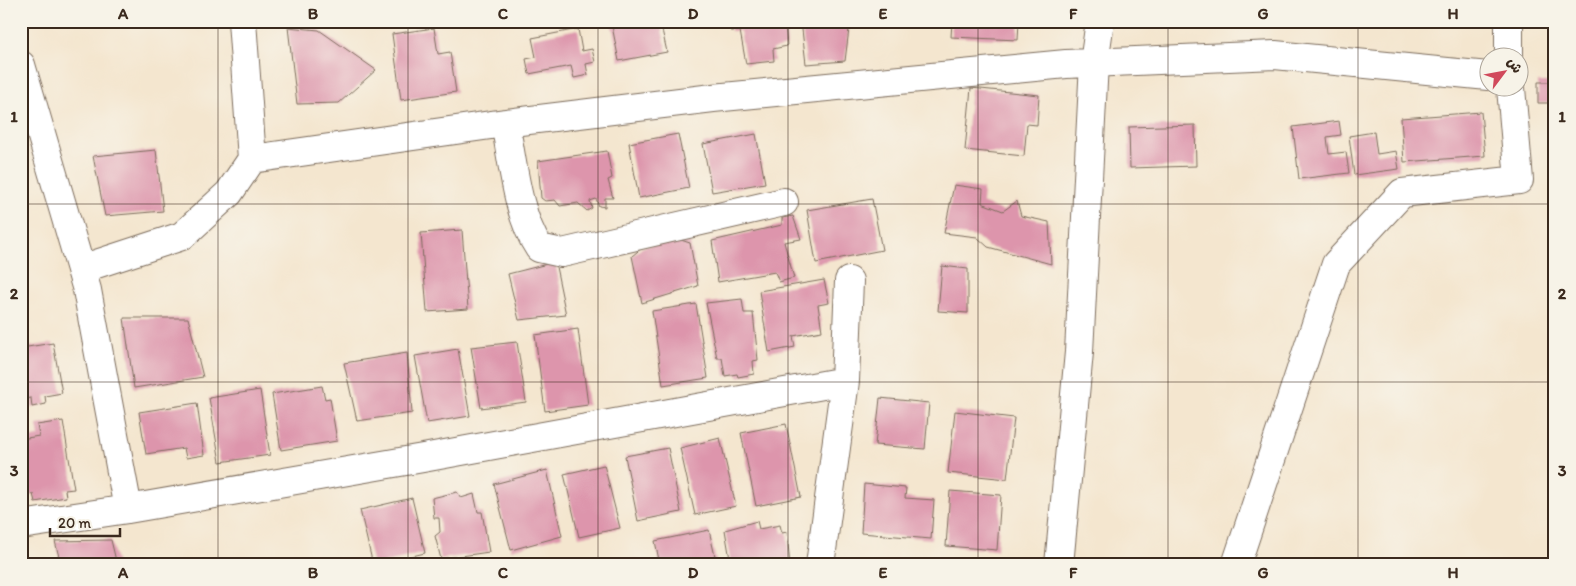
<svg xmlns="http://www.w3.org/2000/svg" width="1576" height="586" font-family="Itim,'Playpen Sans Arabic',sans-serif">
  <rect width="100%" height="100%" fill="#f7f3e8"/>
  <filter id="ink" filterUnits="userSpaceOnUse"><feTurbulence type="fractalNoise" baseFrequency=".02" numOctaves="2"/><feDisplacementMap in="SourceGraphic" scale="10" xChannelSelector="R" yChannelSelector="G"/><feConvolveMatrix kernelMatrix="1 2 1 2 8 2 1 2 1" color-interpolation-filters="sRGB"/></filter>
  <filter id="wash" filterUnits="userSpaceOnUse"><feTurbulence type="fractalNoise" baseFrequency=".0096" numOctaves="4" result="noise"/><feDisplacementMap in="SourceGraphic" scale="20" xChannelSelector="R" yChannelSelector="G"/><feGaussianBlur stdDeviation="1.12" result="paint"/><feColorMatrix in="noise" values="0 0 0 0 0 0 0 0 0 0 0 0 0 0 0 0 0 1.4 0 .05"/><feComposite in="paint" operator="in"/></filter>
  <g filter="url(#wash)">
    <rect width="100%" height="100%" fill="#f4e6cf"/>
    <g id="blocks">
      <path fill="#dd95ac" d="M611,21H660L667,52L619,61Z
        M730,21H785L787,46L773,49L774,61L746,64L740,31H731Z
        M801,21H850L845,61L806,64Z
        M952,21H1019L1018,40L951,37Z
        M288,27L319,30L376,70L339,103L297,104Z
        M434,28L438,54L450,52L456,92L401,100L392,34Z
        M578,29L582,51L592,49L595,62L586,64L588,75L574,78L571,66L529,74L526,59L536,57L532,38Z
        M1538,82H1555V135H1553V103H1538Z
        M971,88L1039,95L1037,125L1027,124L1024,156L965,150Z
        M1481,112L1485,156L1404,162L1401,118Z
        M1339,121L1341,135L1327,137L1329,154L1346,152L1349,173L1299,179L1293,127Z
        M1195,125L1196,166L1130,168L1129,127Z
        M1374,132L1377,154L1396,151L1399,169L1354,175L1349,136Z
        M678,134L689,188L639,198L629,143Z
        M756,134L765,183L712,192L703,144Z
        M156,150L163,211L105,216L93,156Z
        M607,151L612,178L608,180L613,198H605V207L599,206L596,199L590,201L592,208L587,211L578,203L560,206L555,200L545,201L541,198L538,161Z
        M954,185L983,189L982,203L1003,211L1017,201L1021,216L1049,222L1051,264L988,247L977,237L944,233Z
        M872,199L882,250L816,263L807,210Z
        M793,216L801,239L784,242L794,278L779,282L775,272L718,282L712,241L782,225V218Z
        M462,230L468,309L427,312L421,233Z
        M678,239L690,243L698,286L642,303L632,256L643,247Z
        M555,262L566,315L519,320L508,274Z
        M942,266L968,269V313L938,311Z
        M824,280L829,303L818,305L822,331L793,336L795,347L769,352L759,291Z
        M742,299L744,313H753L758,360L753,361L754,374L738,377L737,374L725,376L722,358H717L706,303Z
        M696,304L708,378L663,385L652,311Z
        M124,318H188L203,377L134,388Z
        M578,329L588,405L545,411L535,335Z
        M517,342L526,402L481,408L471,347Z
        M53,343L62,393L45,396L46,404L32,407L31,398L21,400V348Z
        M458,349L470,416L427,423L415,356Z
        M407,353L412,413L357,421L344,363Z
        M322,386L325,399L330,398L337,441L281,450L272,394Z
        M260,390L270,455L220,462L209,398Z
        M880,398L929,403L925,449L875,445Z
        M197,403L204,455L186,458L184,448L146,454L139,412Z
        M955,411L1014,418L1007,479L948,473Z
        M63,421L74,489L65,490L66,497L35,502L33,494L21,496V439L39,436L37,425Z
        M786,424L801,497L756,506L741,433Z
        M720,438L736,506L695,515L680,448Z
        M668,448L681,512L638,521L625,456Z
        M604,465L620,528L579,537L564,474Z
        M547,470L562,536L511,550L494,484Z
        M864,484L906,488L905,498L934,500L931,539L861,533Z
        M950,491L1001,495L997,550L946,546Z
        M457,492L461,498L474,494L478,512H482L489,552L441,559L435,536L440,532L439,518H434L432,498Z
        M412,498L425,553L373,565L360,510Z
        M757,521L759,529L780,525L782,533L787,532L790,565H731L725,530Z
        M709,530L717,565H660L655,541Z
        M111,540L117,565H61L55,541Z
        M638,559L639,565H617L616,564Z"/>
    </g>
  </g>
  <g filter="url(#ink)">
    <use href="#blocks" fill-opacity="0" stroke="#7c6c5c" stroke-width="1"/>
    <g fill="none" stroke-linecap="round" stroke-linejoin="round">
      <defs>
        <path id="street" d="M242,21L252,159L505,123L713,98L1066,64L1275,55L1488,76
          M1509,21V58
          M21,65L87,290L128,509
          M505,123C513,162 517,215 539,248L562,253L784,202
          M81,269L182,236L229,193L252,159
          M21,525L128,509L423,458L845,381
          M820,565L845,381L849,281
          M1059,565L1079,352L1094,63L1100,21
          M1236,565L1336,264L1402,193L1519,180L1511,88"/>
      </defs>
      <use href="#street" stroke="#7c6c5c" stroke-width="30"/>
      <use href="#street" stroke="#fff" stroke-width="28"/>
    </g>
  </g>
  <path fill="none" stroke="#3b2a1e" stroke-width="1" stroke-opacity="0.55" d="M218,21V565M408,21V565M598,21V565M788,21V565M978,21V565M1168,21V565M1358,21V565M21,204H1555M21,382H1555"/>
  <rect width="1576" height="586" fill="none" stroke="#f7f3e8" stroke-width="55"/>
  <g transform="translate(1504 72) rotate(58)"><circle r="24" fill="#f7f3e8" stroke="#aca397"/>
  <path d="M0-4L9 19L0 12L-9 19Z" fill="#d1495b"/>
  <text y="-8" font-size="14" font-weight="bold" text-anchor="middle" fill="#3b2a1e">ش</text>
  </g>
  <path d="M50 528v8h70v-8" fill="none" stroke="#3b2a1e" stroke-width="2.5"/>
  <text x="58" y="528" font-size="15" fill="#3b2a1e" stroke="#f7f3e8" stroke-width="4" paint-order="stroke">20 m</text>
  <rect x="28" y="28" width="1520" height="530" fill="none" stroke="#3b2a1e" stroke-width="2"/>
  <g font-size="16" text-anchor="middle" font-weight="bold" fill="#3b2a1e">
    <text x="123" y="19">A</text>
    <text x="313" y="19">B</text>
    <text x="503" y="19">C</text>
    <text x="693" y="19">D</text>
    <text x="883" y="19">E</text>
    <text x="1073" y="19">F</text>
    <text x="1263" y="19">G</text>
    <text x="1453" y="19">H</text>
    <text x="14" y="122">1</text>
    <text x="1562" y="122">1</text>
    <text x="14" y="299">2</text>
    <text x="1562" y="299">2</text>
    <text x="14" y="476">3</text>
    <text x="1562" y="476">3</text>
    <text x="123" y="578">A</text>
    <text x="313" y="578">B</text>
    <text x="503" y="578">C</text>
    <text x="693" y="578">D</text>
    <text x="883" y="578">E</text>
    <text x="1073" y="578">F</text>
    <text x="1263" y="578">G</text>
    <text x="1453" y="578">H</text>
  </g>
</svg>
